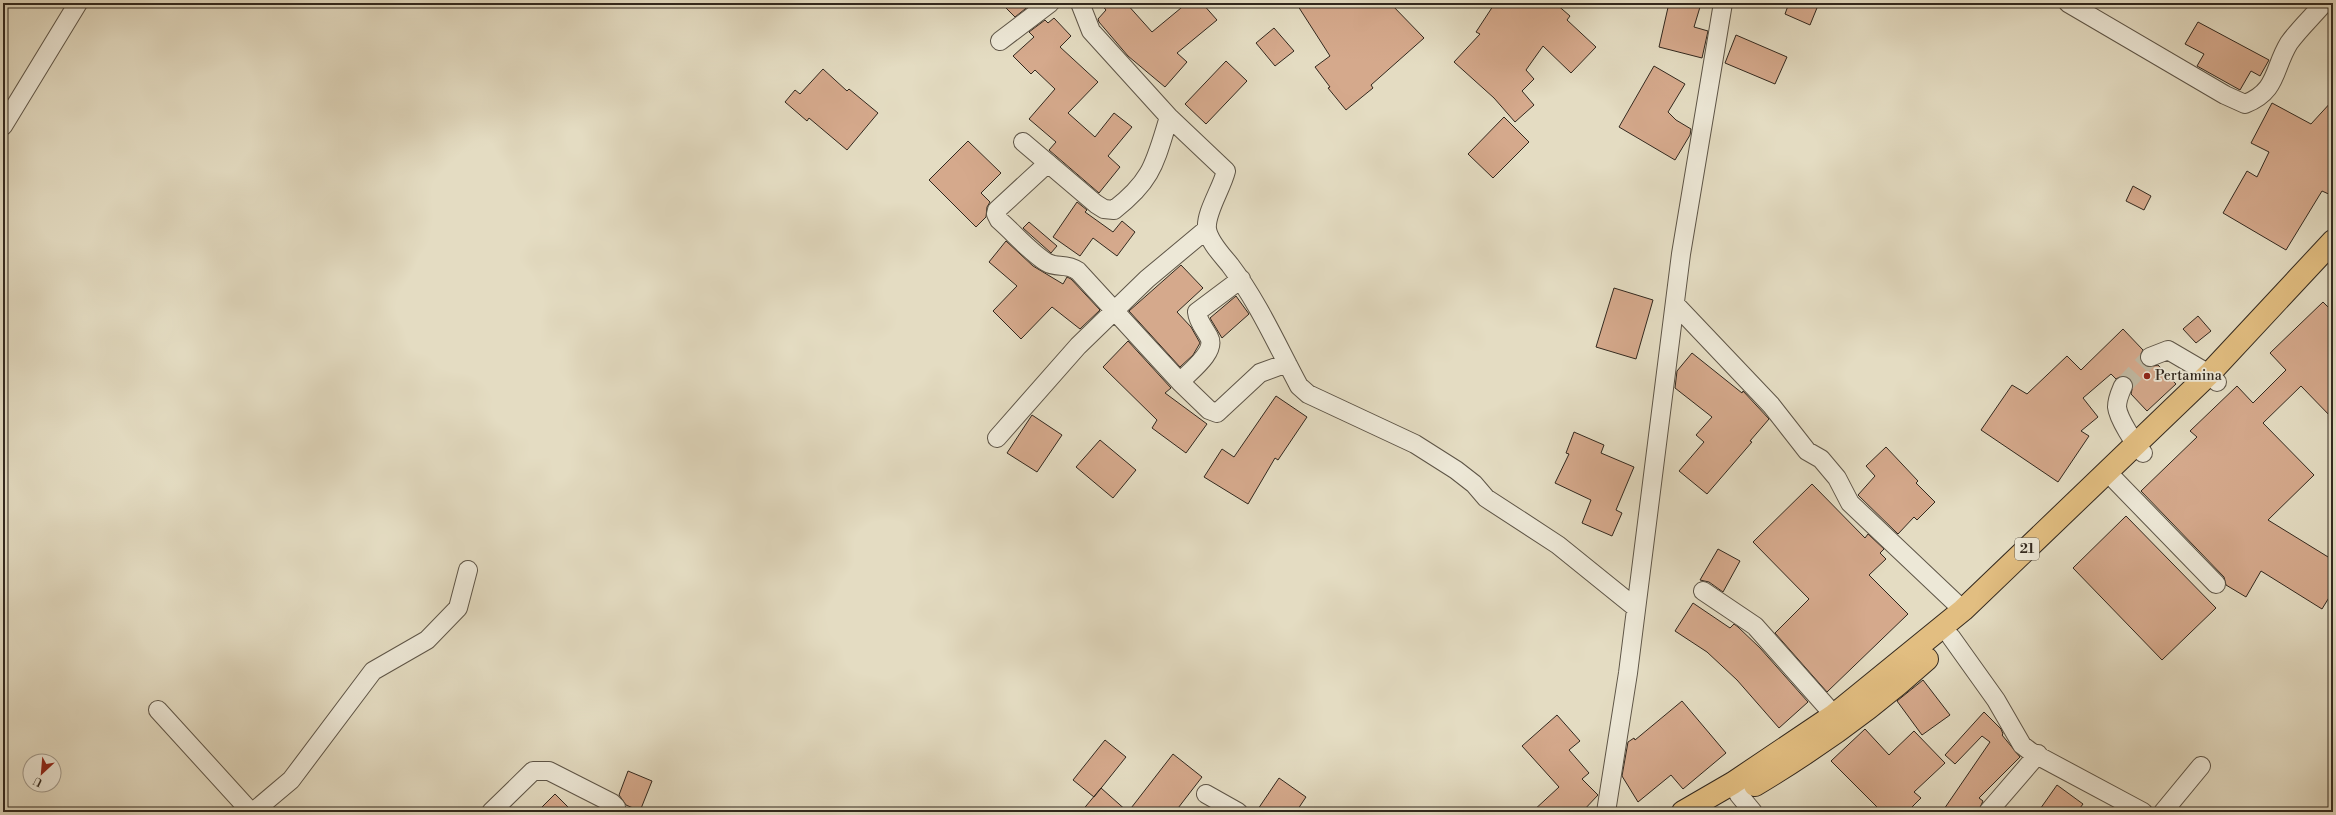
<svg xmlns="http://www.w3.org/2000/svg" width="2336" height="815" font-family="'Libre Bodoni',serif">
  <rect width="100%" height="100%" fill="#e4dcc2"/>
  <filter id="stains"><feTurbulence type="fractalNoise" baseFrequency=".005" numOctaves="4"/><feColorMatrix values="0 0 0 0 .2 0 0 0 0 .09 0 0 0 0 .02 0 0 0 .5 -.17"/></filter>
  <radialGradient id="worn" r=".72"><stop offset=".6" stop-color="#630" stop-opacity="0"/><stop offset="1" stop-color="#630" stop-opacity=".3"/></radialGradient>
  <path fill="#d5a98c" stroke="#32281e" d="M1001,3H1028L1030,5L1015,17Z
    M1100,3H1126L1152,32L1187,3H1202L1217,20L1177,53L1187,62L1165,87L1128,56L1099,22L1098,19L1106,10Z
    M1296,3H1390L1424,38L1371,85L1373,88L1346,110L1328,88L1330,87L1315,67L1330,56Z
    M1495,3H1555L1570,16L1567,20L1596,47L1571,73L1543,46L1526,70L1534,79L1522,91L1534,105L1515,122L1494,98L1454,62L1480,34L1476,32Z
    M1669,3H1682L1700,7L1694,27L1708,31L1702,58L1659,47Z
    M1789,3H1819L1810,25L1785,14Z
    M1054,18L1071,36L1060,47L1098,82L1068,113L1095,137L1114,113L1132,127L1108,156L1120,167L1099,193L1049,150L1056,142L1029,119L1055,89L1035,70L1031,74L1013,56L1034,37L1029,32L1045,20L1048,23Z
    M2198,22L2269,60L2260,76L2251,71L2240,90L2197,66L2204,54L2185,44Z
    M1274,28L1294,51L1275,66L1256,43Z
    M1736,35L1787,57L1775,84L1725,63Z
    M1226,61L1247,81L1206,124L1185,104Z
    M1654,66L1685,84L1668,112L1676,120L1691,129L1690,135L1675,160L1619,127Z
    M823,69L847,91L849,89L878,113L847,150L809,118L807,121L785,102L795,90L800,94Z
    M2333,100V196L2322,191L2286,250L2223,213L2247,171L2257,177L2269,152L2251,143L2272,103L2311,124Z
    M1504,117L1529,142L1493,178L1468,154Z
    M968,141L1001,173L981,193L990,202L987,207L986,217L976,227L929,180Z
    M2133,186L2151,196L2144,210L2126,201Z
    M1077,202L1087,210L1085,212L1113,232L1122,221L1135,232L1117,256L1093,238L1080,256L1053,237Z
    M1029,222L1057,246L1051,253L1023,228Z
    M1006,241L1033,266L1063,284L1067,277L1071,279L1100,310L1080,329L1052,307L1021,339L993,311L1017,286L989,262Z
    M1181,265L1203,288L1177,312L1191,327L1200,343L1193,355L1180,367L1129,311Z
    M1614,288L1653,300L1636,359L1596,347Z
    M1236,296L1249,314L1222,338L1210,318Z
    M2323,302L2333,312V419L2301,386L2263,423L2314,475L2268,520L2333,560V591L2322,609L2261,571L2246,597L2226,585L2224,577L2141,491L2197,437L2190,431L2237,386L2253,403L2286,370L2270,353Z
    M2198,316L2211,331L2196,343L2183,329Z
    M2123,329L2143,350L2140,356L2143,365L2149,367L2158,365L2176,384L2147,411L2131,394L2133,385L2131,379L2122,376L2116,379L2111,374L2083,398L2098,417L2081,431L2089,436L2058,482L1981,430L2012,385L2027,394L2067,356L2081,370Z
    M1128,341L1171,388L1165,393L1207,424L1186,453L1152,428L1157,420L1103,367Z
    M1692,353L1742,393L1743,391L1769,419L1750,441L1752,442L1707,494L1679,471L1704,442L1696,435L1712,417L1675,388L1677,371Z
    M1276,396L1307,417L1278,460L1275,458L1248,504L1204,477L1222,449L1234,457Z
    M1032,415L1062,435L1037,472L1007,453Z
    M1574,432L1604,445L1601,453L1634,467L1616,510L1622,513L1612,536L1582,523L1591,500L1555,483L1569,454L1566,453Z
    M1100,440L1136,470L1113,498L1076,467Z
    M1886,447L1918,481L1916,483L1935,502L1917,520L1914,517L1898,534L1858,495L1875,476L1866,466Z
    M1812,484L1865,538L1868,534L1884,549L1880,553L1886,559L1869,575L1908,614L1827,692L1775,633L1809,599L1753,542Z
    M2126,516L2216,608L2162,660L2073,568Z
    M1718,549L1740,561L1723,592L1709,582L1700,580Z
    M1693,603L1730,628L1734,624L1738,627L1760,648L1808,702L1779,728L1737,680L1707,652L1675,631Z
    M1923,680L1950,715L1922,735L1897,701Z
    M1682,701L1726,753L1683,789L1671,775L1638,802L1622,776L1628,742L1634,738L1635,740Z
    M1984,712L2001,729L2003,734L2002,735L2020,757L1979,798L1983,801L1978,812H1942L1990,742L1982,736L1955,764L1945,755Z
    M1557,715L1580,741L1569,750L1589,773L1582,779L1598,795L1582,812H1532L1559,787L1522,746Z
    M1865,729L1889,755L1914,731L1945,763L1914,792L1921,798L1907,812H1882L1831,761Z
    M1105,740L1126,757L1094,797L1073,780Z
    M1173,754L1202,777L1175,812H1128Z
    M628,771L652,781L640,811L626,805L619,795Z
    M1279,778L1306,797L1296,812H1256Z
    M2057,785L2083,804L2077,812H2038Z
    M1101,788L1128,812H1081Z
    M555,794L573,812H537Z"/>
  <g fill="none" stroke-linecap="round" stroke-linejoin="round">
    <path stroke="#c0b8a1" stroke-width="18" stroke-dasharray="18 9" stroke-linecap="butt" d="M2123,386L2150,357"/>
    <defs>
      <path id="minor" d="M1080,3L1091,31L1169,117L1226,171C1222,188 1205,213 1207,229C1209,242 1222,255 1230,265C1258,302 1277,345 1299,386L1308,394L1415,444L1456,470L1474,484L1486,498L1558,545L1636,608
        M2068,3L2225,95L2245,104C2278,91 2273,69 2289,43C2299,29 2313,16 2324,3
        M1000,41L1050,3
        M3,126L78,3
        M1023,142L1096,204L1104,209L1114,210C1153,180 1155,162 1169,117
        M1048,163L997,210L996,214L999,220C1014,233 1029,251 1046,262C1057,269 1065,262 1078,271L1180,382
        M1241,279L1197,312C1198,322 1205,329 1209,337C1217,352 1189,372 1180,382L1209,410L1217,413L1260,373L1287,363
        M1675,304L1771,405L1807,451L1821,459L1837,478L1850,503L1963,610
        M2150,357L2168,350L2209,374L2217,382
        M2123,386C2120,393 2117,399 2117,407C2118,418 2135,445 2143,453
        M997,438L1078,346L1147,279L1207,229
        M2115,480L2216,584
        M1703,591L1755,626L1834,715
        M1951,637L1996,700L2022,745L2031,752L2143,812
        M158,710L251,812
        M1733,783L1739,795L1753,812
        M1206,794L1238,812
        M253,812L291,780L373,671L427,640L458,608L468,570
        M491,812L533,771H549L612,803L616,807V812
        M1606,812L1628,673L1681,254L1723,3
        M1988,812L2038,754
        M2163,812L2201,766"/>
      <path id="highway" d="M1755,785C1817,748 1873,708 1927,659
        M1683,812L1733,783L1834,715L1963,610L2209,374L2333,241"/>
    </defs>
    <use href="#minor" stroke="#5e5547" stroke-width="20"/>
    <use href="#highway" stroke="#32281e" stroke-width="24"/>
    <use href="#minor" stroke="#ede8d7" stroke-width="18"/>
    <use href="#highway" stroke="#e2be81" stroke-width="22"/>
  </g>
  <circle fill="#8f2418" stroke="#ede8d7" stroke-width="1.5" cx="2147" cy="376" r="4"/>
  <g text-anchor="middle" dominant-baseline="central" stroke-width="3.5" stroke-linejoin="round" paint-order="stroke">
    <rect fill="#ede8d7" stroke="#6a6256" stroke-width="1" x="2015" y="538" width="24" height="22" rx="3"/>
    <g font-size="13" font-weight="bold" fill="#32281e">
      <text x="2027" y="549">21</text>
    </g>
    <g font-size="14" fill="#32281e" stroke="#ede8d7" text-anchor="start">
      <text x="2155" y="376">Pertamina</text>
    </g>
  </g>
  <rect width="2336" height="815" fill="none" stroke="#e4dcc2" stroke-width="16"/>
  <rect x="4" y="4" width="2328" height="807" fill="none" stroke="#32281e" stroke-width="2"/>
  <rect x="8" y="8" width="2320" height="799" fill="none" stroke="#32281e"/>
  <g transform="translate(42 773) rotate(206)"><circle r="19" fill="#ede8d7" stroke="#a29b8d"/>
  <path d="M0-3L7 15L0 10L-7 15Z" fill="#8f2418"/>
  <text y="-6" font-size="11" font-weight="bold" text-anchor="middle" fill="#32281e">U</text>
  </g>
  <rect width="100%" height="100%" filter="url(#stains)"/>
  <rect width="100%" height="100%" fill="url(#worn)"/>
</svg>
